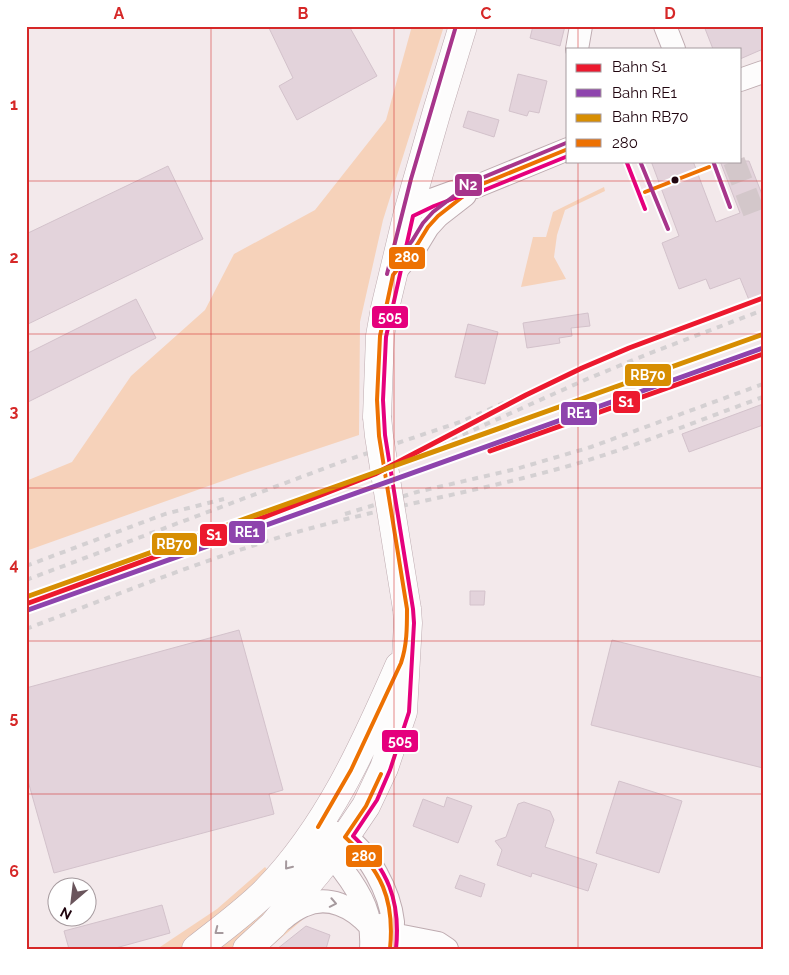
<svg xmlns="http://www.w3.org/2000/svg" width="789" height="975" font-family="Raleway,sans-serif">
  <rect width="100%" height="100%" fill="#f3e9eb"/>
  <path fill="#f6d2ba" d="M412,26H444L383,220L360,322L359,435L245,473L26,551V481L72,462L131,376L205,310L234,254L315,210L386,120Z
    M604,187L605,191L565,210L557,235L554,257L566,279L521,287L533,237H546L553,212Z
    M265,867L307,916L268,949H157L217,909Z"/>
  <path fill="#e3d3db" stroke="#d3c2cb" d="M268,26H349L377,76L297,120L279,86L293,78Z
    M533,26H565L560,46L530,38Z
    M704,26H763V49L740,59V49H713Z
    M518,74L547,81L539,113L529,111L527,116L509,111Z
    M468,111L499,120L494,137L463,127Z
    M651,161H693L716,222L740,213L720,161H749L763,197V294L749,300L740,278L710,289L706,279L679,289L662,243L679,236Z
    M168,166L203,239L26,325V234Z
    M136,299L156,338L26,403V354Z
    M588,313L590,326L571,328L572,336L559,338L560,343L527,348L523,323Z
    M468,324L498,332L485,384L455,377Z
    M763,404V425L689,452L682,434Z
    M470,591H485L484,605H470Z
    M239,630L283,790L269,794L274,814L54,873L26,774V688Z
    M612,640L763,678V768L591,725Z
    M619,781L682,801L659,873L596,853Z
    M447,797L472,806L458,843L413,826L423,799L444,807Z
    M524,802L550,811L554,820L545,847L597,864L588,891L532,873L531,877L497,865L502,850L495,841L506,837L518,804Z
    M460,875L485,884L481,897L455,888Z
    M162,905L170,933L112,949H69L64,931Z
    M306,926L330,935L326,949H277Z"/>
  <g fill="none" stroke-linecap="round" stroke-linejoin="round">
    <path stroke="#d3c7ca" stroke-width="22" stroke-dasharray="22 11" stroke-linecap="butt" d="M734,161L756,218"/>
    <defs>
      <path id="minor" d="M665,26L674,49
        M577,49L581,26
        M740,80L763,72
        M408,212L431,200L453,192L475,187L568,149
        M395,272L417,245L428,227L438,216L465,195
        M318,827C327,830 335,832 343,836C369,851 390,893 393,922C393,931 391,940 390,949
        M323,840C328,851 336,861 343,870C362,895 373,916 371,949
        M283,919C289,914 296,909 303,906C328,894 353,907 370,926
        M381,925L392,934L438,943L447,949"/>
      <path id="major" d="M377,417L380,336L385,308L408,212L437,111L463,26
        M196,949C220,930 245,912 266,891C328,827 364,746 399,666
        M247,949L273,925L316,874L345,837L366,806L384,768L403,712L408,623L407,609"/>
    </defs>
    <use href="#minor" stroke="#beabb0" stroke-width="24"/>
    <use href="#major" stroke="#beabb0" stroke-width="29"/>
    <use href="#minor" stroke="#fdfcfc" stroke-width="22"/>
    <use href="#major" stroke="#fdfcfc" stroke-width="28"/>
    <path stroke="#d4d0d2" stroke-width="4" stroke-dasharray="6 6" stroke-linecap="butt" d="M375,474L587,379L648,354L763,310
      M345,514L417,492L516,469L591,447L763,384
      M26,566L165,514L224,499
      M26,580L344,461L463,421L582,368
      M26,629C116,595 205,559 297,532C382,508 469,493 554,470C625,451 694,422 763,397"/>
    <defs>
      <path id="major-bridge" d="M377,417L379,436L407,609"/>
    </defs>
    <use href="#major-bridge" stroke="#beabb0" stroke-width="29" stroke-linecap="butt"/>
    <use href="#major-bridge" stroke="#fdfcfc" stroke-width="28"/>
    <defs>
      <path id="bus-1" d="M645,192L709,167
        M381,774L366,806L345,837C381,870 395,899 390,949
        M318,827L351,770L401,663C407,645 407,628 407,609L379,436L377,400L380,336L393,275L417,245L428,227L438,216L475,187L568,149"/>
      <path id="bus-2" d="M627,163L645,209
        M396,949C401,901 388,869 353,836L377,800L390,770L409,712L414,623L413,609L385,435L383,400L386,337L413,216L434,206L455,198L477,193L568,156"/>
      <path id="bus-3" d="M640,161L668,229
        M713,161L730,207
        M396,261L412,241L423,223L433,212L472,182L566,143
        M387,274L411,179L456,26"/>
    </defs>
    <use href="#bus-1" stroke="#fff" stroke-width="8"/>
    <use href="#bus-2" stroke="#fff" stroke-width="8"/>
    <use href="#bus-3" stroke="#fff" stroke-width="8"/>
    <use href="#bus-1" stroke="#ed7102" stroke-width="4"/>
    <use href="#bus-2" stroke="#e5007d" stroke-width="4"/>
    <use href="#bus-3" stroke="#a7358b" stroke-width="4"/>
    <defs>
      <path id="rail-1" d="M490,451L763,354
        M26,604L267,516L375,474L526,395L582,368L629,348L763,298"/>
      <path id="rail-2" d="M28,610L763,348"/>
      <path id="rail-3" d="M26,597L761,335"/>
    </defs>
    <use href="#rail-1" stroke="#fff" stroke-width="9"/>
    <use href="#rail-2" stroke="#fff" stroke-width="9"/>
    <use href="#rail-3" stroke="#fff" stroke-width="9"/>
    <use href="#rail-1" stroke="#ec192e" stroke-width="5"/>
    <use href="#rail-2" stroke="#8e44ad" stroke-width="5"/>
    <use href="#rail-3" stroke="#d78e02" stroke-width="5"/>
  </g>
  <defs><path id="oneway-chevron" d="M-2-3.5L2.5 0L-2 3.5" fill="none" stroke-width="1.6" stroke-linecap="round" stroke-linejoin="round" transform="scale(1.25)"/></defs>
  <g stroke="#a5999d">
    <use href="#oneway-chevron" transform="translate(288 866) rotate(129)"/>
    <use href="#oneway-chevron" transform="translate(333 903) rotate(11)"/>
    <use href="#oneway-chevron" transform="translate(218 931) rotate(142)"/>
  </g>
  <path fill="none" stroke="#d62828" stroke-width="1" stroke-opacity="0.55" d="M211,26V949M394,26V949M578,26V49M578,161V949M26,181H763M26,334H763M26,488H763M26,641H763M26,794H763"/>
  <circle fill="#20050f" stroke="#fff" stroke-width="2" cx="675" cy="180" r="4.5"/>
  <g stroke="#fff" stroke-width="2">
    <rect x="454" y="173" width="29" height="24" rx="5" fill="#a7358b"/>
    <rect x="388" y="246" width="38" height="24" rx="5" fill="#ed7102"/>
    <rect x="371" y="305" width="38" height="24" rx="5" fill="#e5007d"/>
    <rect x="624" y="363" width="48" height="24" rx="5" fill="#d78e02"/>
    <rect x="612" y="390" width="29" height="24" rx="5" fill="#ec192e"/>
    <rect x="560" y="401" width="38" height="25" rx="5" fill="#8e44ad"/>
    <rect x="228" y="520" width="38" height="24" rx="5" fill="#8e44ad"/>
    <rect x="199" y="523" width="29" height="24" rx="5" fill="#ec192e"/>
    <rect x="151" y="532" width="47" height="24" rx="5" fill="#d78e02"/>
    <rect x="381" y="729" width="38" height="24" rx="5" fill="#e5007d"/>
    <rect x="345" y="844" width="38" height="24" rx="5" fill="#ed7102"/>
  </g>
  <g font-size="14" text-anchor="middle" font-weight="bold" fill="#fff">
    <text x="468" y="190">N2</text>
    <text x="407" y="262">280</text>
    <text x="390" y="322">505</text>
    <text x="648" y="380">RB70</text>
    <text x="626" y="407">S1</text>
    <text x="579" y="418">RE1</text>
    <text x="247" y="537">RE1</text>
    <text x="214" y="540">S1</text>
    <text x="174" y="549">RB70</text>
    <text x="400" y="746">505</text>
    <text x="364" y="861">280</text>
  </g>
  <rect width="789" height="975" fill="none" stroke="#ffffff" stroke-width="55"/>
  <rect x="566" y="48" width="175" height="115" fill="#ffffff" stroke="#a69b9f"/>
  <rect x="576" y="64" width="25" height="8" fill="#ec192e" stroke="#a69b9f"/>
  <text x="612" y="72" font-size="15" fill="#20050f">Bahn S1</text>
  <rect x="576" y="89" width="25" height="8" fill="#8e44ad" stroke="#a69b9f"/>
  <text x="612" y="98" font-size="15" fill="#20050f">Bahn RE1</text>
  <rect x="576" y="114" width="25" height="8" fill="#d78e02" stroke="#a69b9f"/>
  <text x="612" y="122" font-size="15" fill="#20050f">Bahn RB70</text>
  <rect x="576" y="139" width="25" height="8" fill="#ed7102" stroke="#a69b9f"/>
  <text x="612" y="148" font-size="15" fill="#20050f">280</text>
  <g transform="translate(72 902) rotate(208)"><circle r="24" fill="#ffffff" stroke="#a69b9f"/>
  <path d="M0-4L9 19L0 12L-9 19Z" fill="#6a555c"/>
  <text y="-8" font-size="14" font-weight="bold" text-anchor="middle" fill="#20050f">N</text>
  </g>
  <rect x="28" y="28" width="734" height="920" fill="none" stroke="#d62828" stroke-width="2"/>
  <g font-size="16" text-anchor="middle" font-weight="bold" fill="#d62828">
    <text x="119" y="19">A</text>
    <text x="303" y="19">B</text>
    <text x="486" y="19">C</text>
    <text x="670" y="19">D</text>
    <text x="14" y="110">1</text>
    <text x="14" y="263">2</text>
    <text x="14" y="417">3</text>
    <text x="14" y="570">4</text>
    <text x="14" y="723">5</text>
    <text x="14" y="877">6</text>
  </g>
</svg>
